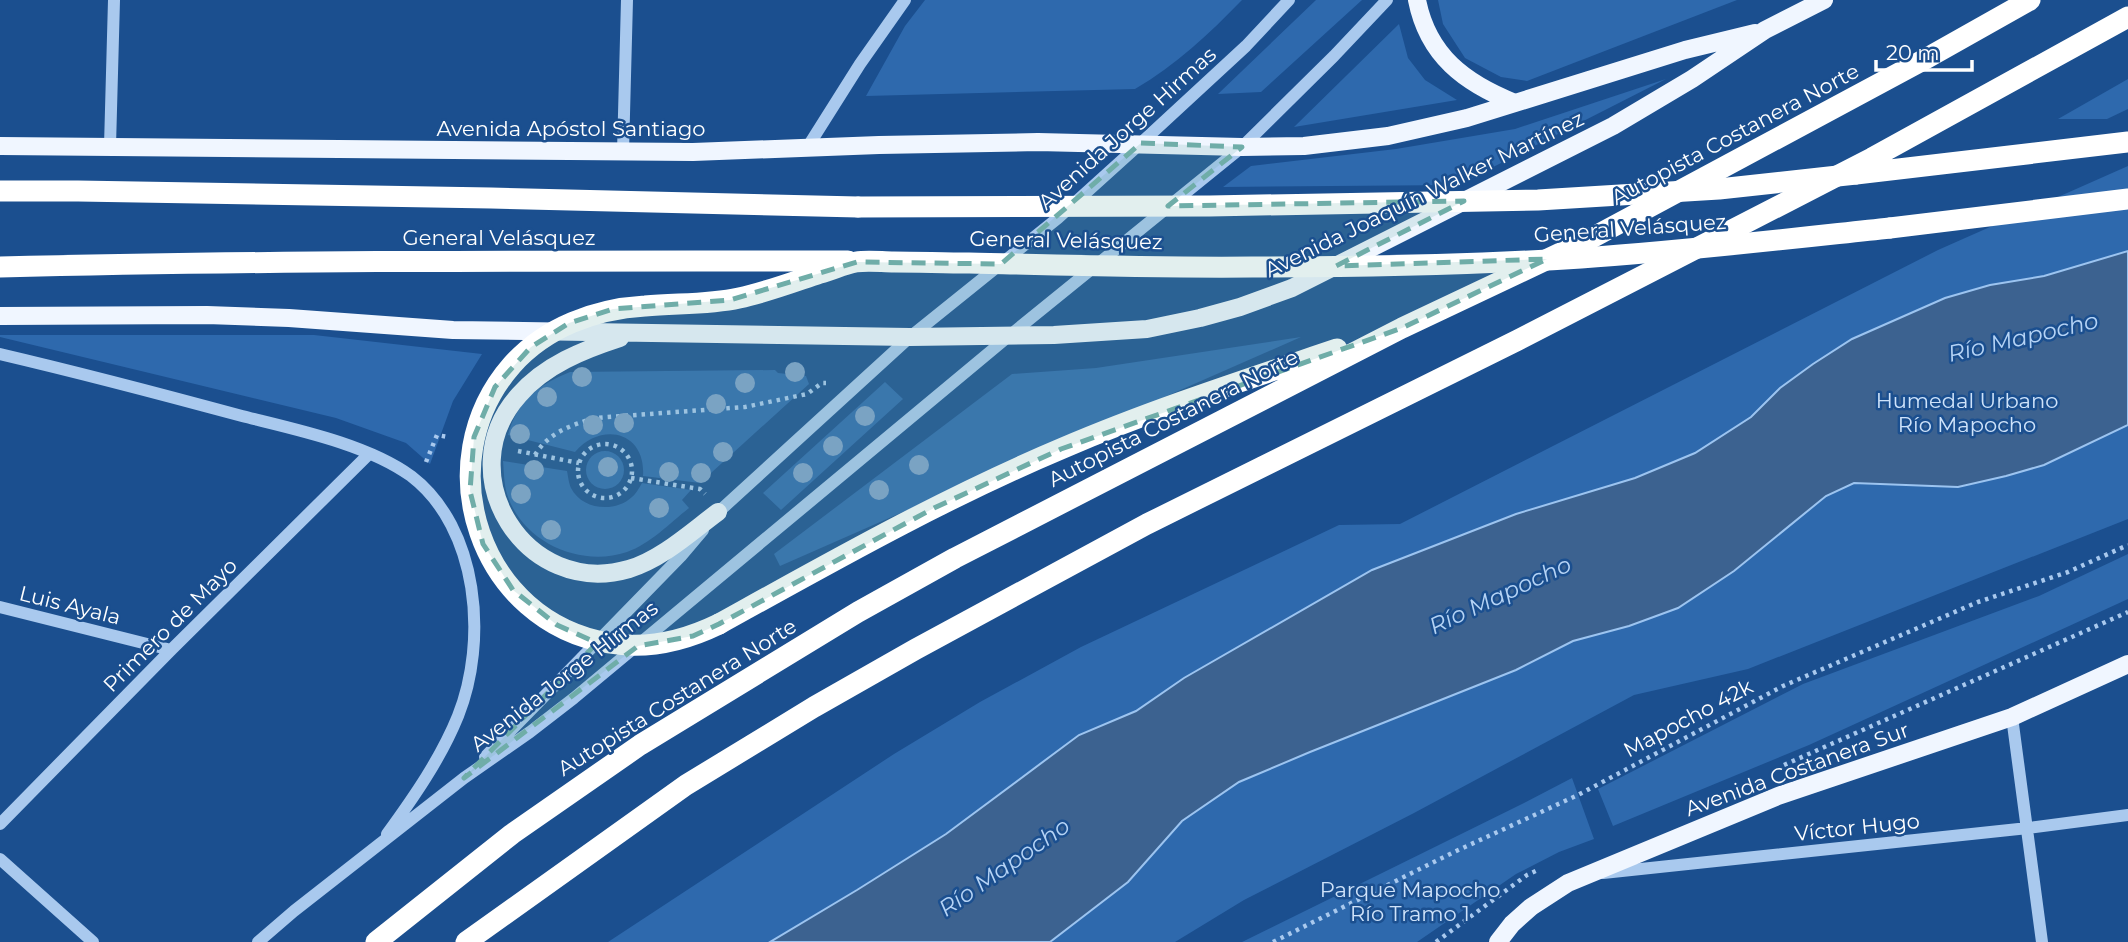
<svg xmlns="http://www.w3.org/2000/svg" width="2128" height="942" font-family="Montserrat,sans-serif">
  <rect width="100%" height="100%" fill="#1b4f8f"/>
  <path fill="#2e69ad" d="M925,0H1242C1209,34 1176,65 1135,89L866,96L905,26Z
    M1316,0H1362L1261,92L1218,94Z
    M1438,0H1737L1527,81L1501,77L1465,58L1443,24Z
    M1399,24L1408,58L1425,80L1457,100L1294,127Z
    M1666,79L1458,185L1223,187L1251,166L1396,149L1515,129Z
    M2128,79V109L2107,119H2058Z
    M2128,166V519L1748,669L1634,695L1414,813L1244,900L1175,942H608L894,754L980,702L1081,647L1339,525L1400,524L1938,250Z
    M0,335H314L482,354L453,401L430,464L406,443L336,418L0,337Z
    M1301,337L780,566L774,554L1012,374L1096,368Z
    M775,370L778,373L806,376L809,384L700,483L643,476C646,432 602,421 575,452L508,435C517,401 538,385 570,372Z
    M885,382L903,399L781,510L763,493Z
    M586 470a19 19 0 1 1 38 0a19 19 0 1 1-38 0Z
    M503,461L567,471C568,476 569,484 571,488C582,510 615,513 632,497C636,494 639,488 642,483L691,490L682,500L689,508C670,523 650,544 627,552C580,568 522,542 507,494C504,484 504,472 503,461Z
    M2128,554V599L1809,745L1613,826L1598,789L1803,684L2039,596Z
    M1572,778L1594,839L1559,852L1516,874L1417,942H1242L1522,804Z"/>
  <path fill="#3c6290" stroke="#9cc4f0" stroke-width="2" d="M2128,251V425L2044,465L2006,476L1958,487L1854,483L1826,496L1734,571L1678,608L1629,626L1573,641L1516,670L1310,752L1239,782L1182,821L1128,882L1050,942H770L857,890L946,834L1079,735L1136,711L1184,678L1372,570L1516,514L1635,478L1695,453L1751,417L1780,388L1813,364L1852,339L1945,298L1990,285L2044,276Z"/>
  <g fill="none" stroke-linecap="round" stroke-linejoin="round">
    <path stroke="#a9c9ee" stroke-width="4.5" stroke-dasharray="3.5 5" stroke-linecap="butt" d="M578 471a27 27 0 1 1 54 0a27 27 0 1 1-54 0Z
      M518,451L579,463
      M535,455C548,433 571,425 595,418L745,407L807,394L822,383H826
      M426,462L437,435L448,437
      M631,478L700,489L705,494
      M1784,765L2128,612
      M1273,942L1454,852L1578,795L1783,686L1978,602L2068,572L2128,545
      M1436,942L1527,875L1538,870"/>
    <path stroke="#a9c9ee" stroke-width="12" d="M110,146L114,0
      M807,148L860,64L905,0
      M623,152L627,0
      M0,354C81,373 161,394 242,416C294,429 367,444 411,476C479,528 488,641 458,716C441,758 414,797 387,834
      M714,516L910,337L1058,218L1141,143L1246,46L1289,0
      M0,607L171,650
      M2012,717L2042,942
      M485,757L681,556L703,530
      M0,824L171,650L369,454
      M0,859L93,942
      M1603,873L2028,828L2128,815
      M258,942L294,911L464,778L530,732L574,698L1009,336L1242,147L1334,56L1387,0"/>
    <path stroke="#f0f6ff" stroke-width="18" d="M1417,0C1428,56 1465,83 1515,103
      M0,146L693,152L879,145L1038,142L1242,147L1304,146L1388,136L1467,118L1685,50L1755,33
      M0,316L207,315L289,318L453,330L910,337L1054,335L1147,329L1200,318L1240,307L1292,288L1613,126L1692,79L1765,30L1824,0
      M620,338C583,350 545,365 519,395C448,474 526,599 629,569C662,559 691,532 718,512
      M1498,942L1512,924L1531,907L1568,883L1778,796L2012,717L2128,664"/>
    <path stroke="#fff" stroke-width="21" d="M1856,174L2128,142
      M0,191H78L491,198L858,207
      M1890,228L2128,199
      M0,267C283,260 566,261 848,261
      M719,624C831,562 944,498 1063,448C1152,410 1245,380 1337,349
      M376,942L512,834L640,745L858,612L955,558L1402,328L1588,240L1927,58L2030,0
      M466,942L686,785L814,707L916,649L1147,524L1518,340L1872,158L2128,17"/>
    <path stroke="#fff" stroke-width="21" d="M858,207L1210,206L1538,200L1719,189L1856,174
      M719,624C684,641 648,650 609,643C480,622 426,463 512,365C546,327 595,309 645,306C677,303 708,305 739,298C767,292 793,282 820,273C832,270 844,264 856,262C868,260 882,262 894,262C919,262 944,263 969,263C1063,265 1157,268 1252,267C1361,267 1472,265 1581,258C1684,251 1787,239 1890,228"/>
  </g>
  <g fill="#7ea0ca">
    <circle cx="795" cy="372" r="10"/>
    <circle cx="582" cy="377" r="10"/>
    <circle cx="745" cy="383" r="10"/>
    <circle cx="547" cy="397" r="10"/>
    <circle cx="716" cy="404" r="10"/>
    <circle cx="865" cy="416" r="10"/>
    <circle cx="624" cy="423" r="10"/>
    <circle cx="593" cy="425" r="10"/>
    <circle cx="520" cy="434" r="10"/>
    <circle cx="833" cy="446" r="10"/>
    <circle cx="723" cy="452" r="10"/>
    <circle cx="919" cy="465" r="10"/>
    <circle cx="608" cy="467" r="10"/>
    <circle cx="534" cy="470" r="10"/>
    <circle cx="669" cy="472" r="10"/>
    <circle cx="701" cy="473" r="10"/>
    <circle cx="803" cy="473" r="10"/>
    <circle cx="879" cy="490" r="10"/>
    <circle cx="521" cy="494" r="10"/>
    <circle cx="659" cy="508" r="10"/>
    <circle cx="551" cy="530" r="10"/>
  </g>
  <path fill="#6fada8" fill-opacity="0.2" stroke="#6fada8" stroke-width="5" stroke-dasharray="14 9" stroke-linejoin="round" d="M1141,143L1242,147L1168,206L1464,201L1336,266L1547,259L1402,328L1061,449L934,508L719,624L693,636L638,646L464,778L597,643L557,625L513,590L483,544L470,491L474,437L495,387L531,347L569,323L613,309L730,300L857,262L1001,264Z"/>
  <g text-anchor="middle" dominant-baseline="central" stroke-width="5" stroke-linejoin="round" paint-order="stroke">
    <g font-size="21" fill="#fff" stroke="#1b4f8f">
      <text x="571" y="128">Avenida Apóstol Santiago</text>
      <text transform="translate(1127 128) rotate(-42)">Avenida Jorge Hirmas</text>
      <text transform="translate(1735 134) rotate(-28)">Autopista Costanera Norte</text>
      <text transform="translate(1424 194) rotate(-26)">Avenida Joaquín Walker Martínez</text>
      <text transform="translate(1630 228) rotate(-4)">General Velásquez</text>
      <text x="499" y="237">General Velásquez</text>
      <text transform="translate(1066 240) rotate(1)">General Velásquez</text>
      <text transform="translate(1173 418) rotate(-27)">Autopista Costanera Norte</text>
      <text transform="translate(70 605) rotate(14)">Luis Ayala</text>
      <text transform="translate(170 625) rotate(-45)">Primero de Mayo</text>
      <text transform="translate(564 676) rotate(-38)">Avenida Jorge Hirmas</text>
      <text transform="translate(677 697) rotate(-32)">Autopista Costanera Norte</text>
      <text transform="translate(1688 718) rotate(-28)">Mapocho 42k</text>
      <text transform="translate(1797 769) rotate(-20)">Avenida Costanera Sur</text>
      <text transform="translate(1857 827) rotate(-6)">Víctor Hugo</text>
    </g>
    <g font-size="21" fill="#cfe3fa" stroke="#1b4f8f">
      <text x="1967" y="400">Humedal Urbano<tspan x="1967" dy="24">Río Mapocho</tspan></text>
      <text x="1410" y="889">Parque Mapocho<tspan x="1410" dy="24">Río Tramo 1</tspan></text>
    </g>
    <g font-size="23" font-style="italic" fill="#b5d3f5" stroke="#1b4f8f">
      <text transform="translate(2023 337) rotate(-13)">Río Mapocho</text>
      <text transform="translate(1500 595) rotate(-25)">Río Mapocho</text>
      <text transform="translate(1004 867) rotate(-35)">Río Mapocho</text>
    </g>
  </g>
  <path d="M1876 60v10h96v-10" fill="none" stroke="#ffffff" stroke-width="3.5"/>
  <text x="1886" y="60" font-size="21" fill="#ffffff" stroke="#1b4f8f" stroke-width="5" paint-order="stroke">20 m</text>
</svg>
